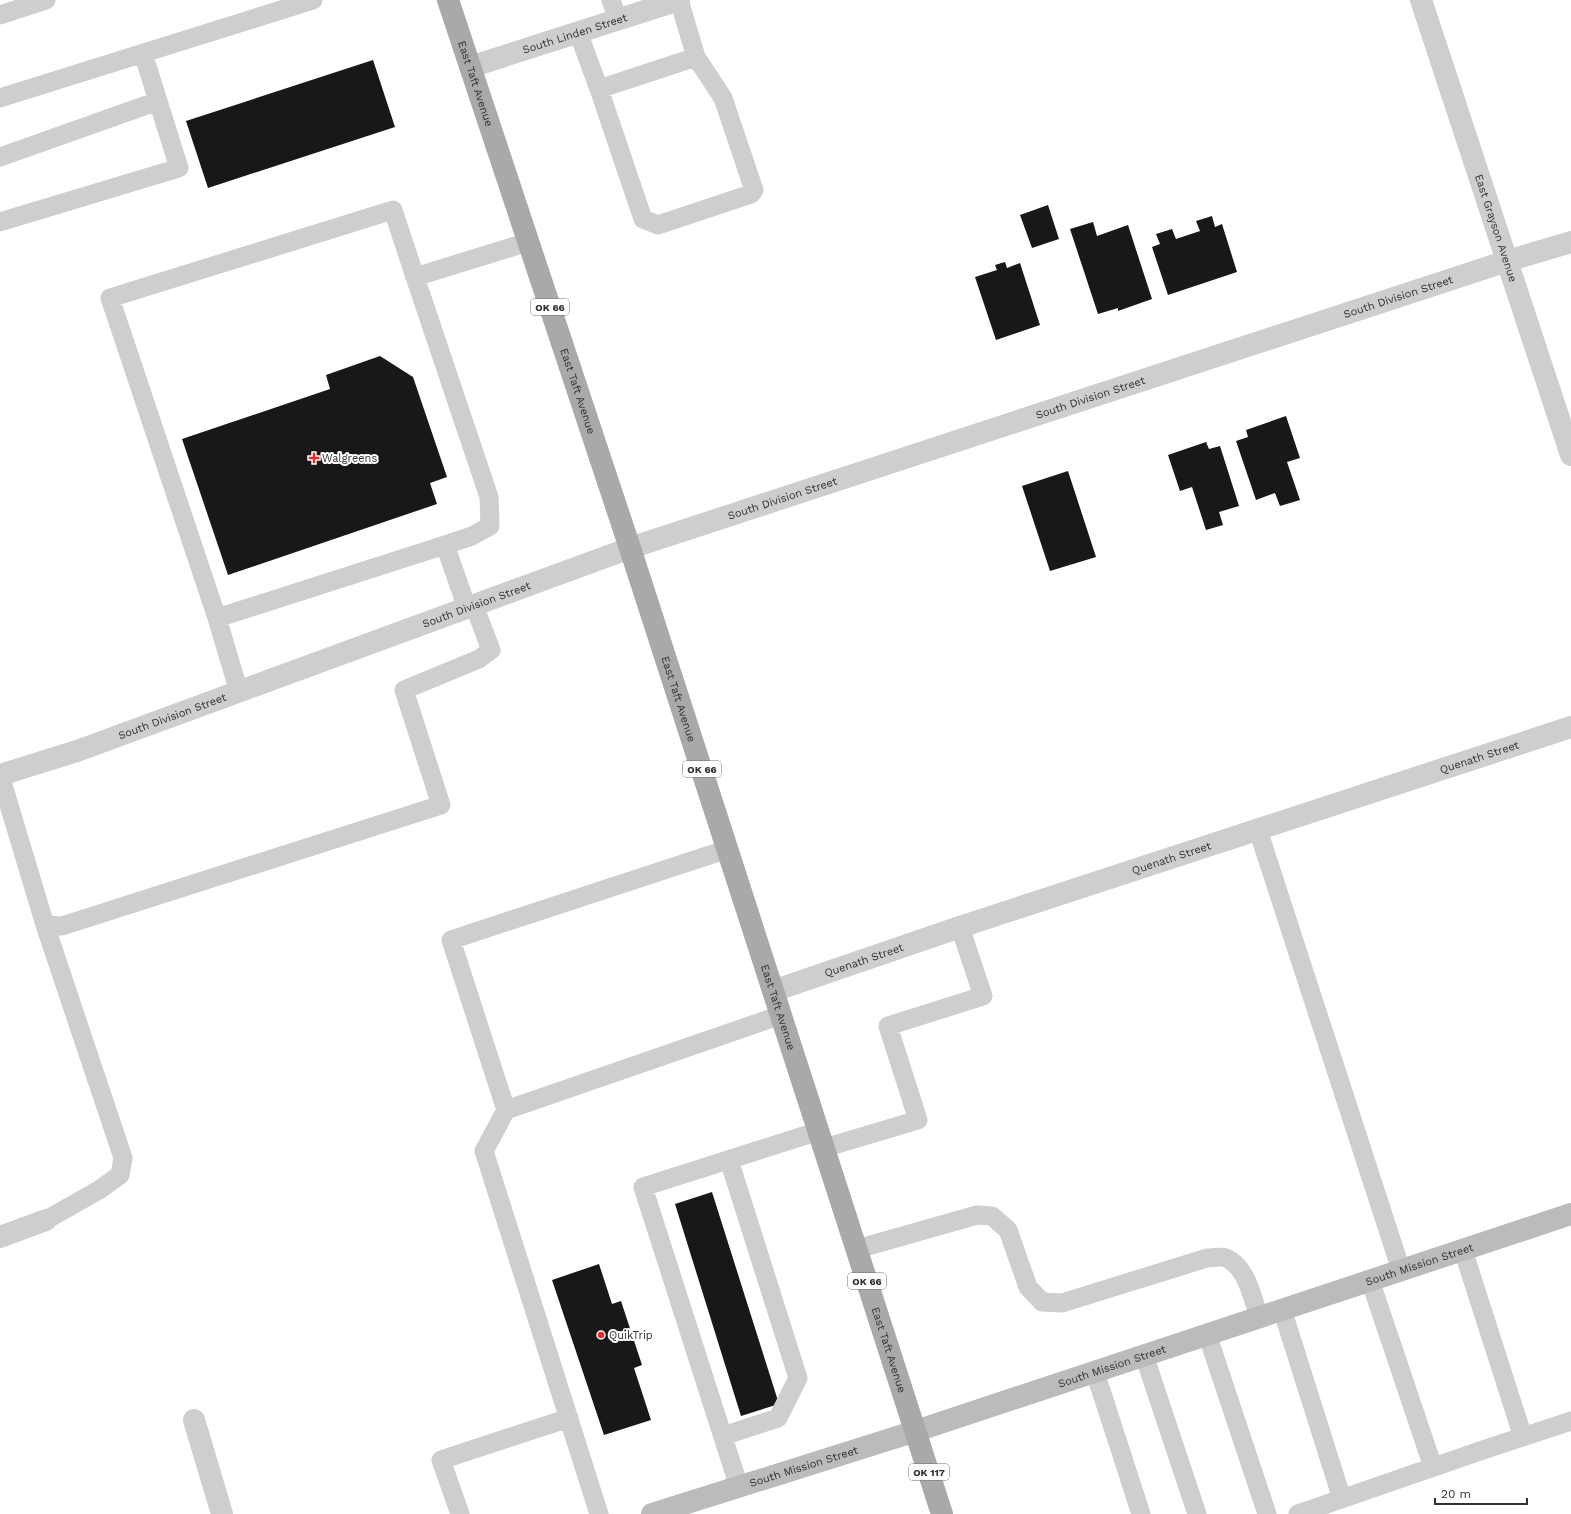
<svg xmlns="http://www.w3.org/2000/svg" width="1571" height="1514" font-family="'Work Sans',sans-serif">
  <rect width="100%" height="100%" fill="#fff"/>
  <path fill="#181818" d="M373,60L395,127L208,188L186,121Z
    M1048,205L1059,239L1032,248L1020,215Z
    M1212,216L1215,227L1222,224L1237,272L1168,295L1152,247L1160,244L1156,234L1172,229L1176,239L1200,231L1196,221Z
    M1093,222L1097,236L1128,225L1152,299L1118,311V308L1098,314L1070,229Z
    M1005,262L1007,268L1020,263L1040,325L996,340L975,277L997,270L995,265Z
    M380,356L413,377L447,477L430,483L437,504L228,575L182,439L330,389L326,375Z
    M1286,416L1300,458L1287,462L1300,500L1280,506L1275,493L1256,500L1236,441L1248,437L1246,430Z
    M1206,442L1209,449L1220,446L1239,506L1219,512L1223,525L1206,530L1192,487L1180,491L1168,455Z
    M1068,471L1096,557L1050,571L1022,486Z
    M712,1192L779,1404L741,1416L675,1204Z
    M599,1264L612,1304L621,1301L642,1365L634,1368L651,1420L604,1435L552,1280Z"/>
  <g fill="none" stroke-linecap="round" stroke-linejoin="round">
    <path stroke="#cecece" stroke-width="19" d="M611,0L618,20
      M0,15L46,0
      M578,32L599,89L696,57L679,0
      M599,89L643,219L658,225L751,194L754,190L723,98L696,57
      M0,98L313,0
      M0,157L158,101
      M0,222L179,168L143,53
      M467,608L445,545L472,536L490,526L489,497L415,277L528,242
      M217,618L110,298L393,210L415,277
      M239,692L217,618L445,545
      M0,775L45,925L62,926L441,805L404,690L479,659L491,650L474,605
      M1258,830L1401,1270
      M728,849L451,940L506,1110L781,1015
      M45,925L123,1158L120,1175L99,1190L46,1220
      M506,1110L484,1151L599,1514
      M824,1148L918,1120L888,1026L983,996L960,927
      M857,1249L977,1215L992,1216L1008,1230L1028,1287L1042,1302L1062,1303L1207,1258C1212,1258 1221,1256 1226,1258C1247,1267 1252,1297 1259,1317
      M1463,1250L1523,1437
      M1370,1280L1433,1467
      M1282,1309L1342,1499
      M1207,1334L1267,1514
      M1144,1355L1197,1514
      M1095,1372L1141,1514
      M723,1436L778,1418L798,1378L729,1160
      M739,1487L643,1187L819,1131
      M460,1514L441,1460L569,1418
      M1298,1514L1480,1451L1571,1421"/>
    <g stroke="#cecece" stroke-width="22">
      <path id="s1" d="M1421,0L1571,455"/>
      <path id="s2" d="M470,67L679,0"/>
      <path id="s3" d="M0,775L77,751L630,548L1507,261L1571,242"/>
      <path id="s4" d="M773,991L960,927L1571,727"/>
      <path d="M0,1237L46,1220"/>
      <path d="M194,1420L222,1514"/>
    </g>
    <path stroke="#bbb" stroke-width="22" id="s5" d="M652,1514L916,1431L1571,1214"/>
    <path stroke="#a9a9a9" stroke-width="22" id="s6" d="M448,0L630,548L942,1514"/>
  </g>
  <g fill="#f42926" stroke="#fff" stroke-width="1.5">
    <path d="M312 452h4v4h4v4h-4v4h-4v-4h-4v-4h4z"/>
    <circle cx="601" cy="1335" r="4"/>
  </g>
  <g text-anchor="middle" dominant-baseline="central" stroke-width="4" stroke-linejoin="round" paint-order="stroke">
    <g fill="#fff" stroke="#6f6f6f" stroke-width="1">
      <rect x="531" y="299" width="38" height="16" rx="3"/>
      <rect x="683" y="761" width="38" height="16" rx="3"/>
      <rect x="848" y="1273" width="38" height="16" rx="3"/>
      <rect x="909" y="1464" width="40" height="16" rx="3"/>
    </g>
    <g font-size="10" font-weight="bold" fill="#313131">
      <text x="550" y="307">OK 66</text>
      <text x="702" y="769">OK 66</text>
      <text x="867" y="1281">OK 66</text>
      <text x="929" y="1472">OK 117</text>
    </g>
    <g font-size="11" fill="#313131" stroke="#fff">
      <text stroke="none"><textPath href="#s2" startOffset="110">South Linden Street</textPath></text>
      <text stroke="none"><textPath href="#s6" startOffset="88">East Taft Avenue</textPath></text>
      <text stroke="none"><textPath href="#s1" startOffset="240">East Grayson Avenue</textPath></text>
      <text stroke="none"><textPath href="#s3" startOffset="1478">South Division Street</textPath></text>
      <text stroke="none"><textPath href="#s6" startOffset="412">East Taft Avenue</textPath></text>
      <text stroke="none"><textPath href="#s3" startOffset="1154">South Division Street</textPath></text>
      <text stroke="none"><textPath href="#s3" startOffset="830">South Division Street</textPath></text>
      <text stroke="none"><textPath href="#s3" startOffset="506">South Division Street</textPath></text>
      <text stroke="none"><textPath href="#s6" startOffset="736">East Taft Avenue</textPath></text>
      <text stroke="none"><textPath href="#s3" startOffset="182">South Division Street</textPath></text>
      <text stroke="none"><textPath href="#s4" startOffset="744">Quenath Street</textPath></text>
      <text stroke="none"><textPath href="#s4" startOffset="420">Quenath Street</textPath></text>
      <text stroke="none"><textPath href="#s4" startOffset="96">Quenath Street</textPath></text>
      <text stroke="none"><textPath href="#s6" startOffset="1060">East Taft Avenue</textPath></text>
      <text stroke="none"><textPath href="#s5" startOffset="807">South Mission Street</textPath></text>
      <text stroke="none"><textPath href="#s6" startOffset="1420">East Taft Avenue</textPath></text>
      <text stroke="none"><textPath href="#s5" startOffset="483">South Mission Street</textPath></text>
      <text stroke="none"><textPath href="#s5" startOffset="159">South Mission Street</textPath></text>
    </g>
    <g font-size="11" fill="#313131" stroke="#fff" text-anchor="start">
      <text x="322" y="458">Walgreens</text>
      <text x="609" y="1335">QuikTrip</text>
    </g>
  </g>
  <path d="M1435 1498v6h92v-6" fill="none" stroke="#313131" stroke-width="2"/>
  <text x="1441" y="1498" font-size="12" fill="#313131" stroke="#ffffff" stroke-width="3" paint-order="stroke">20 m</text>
</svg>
